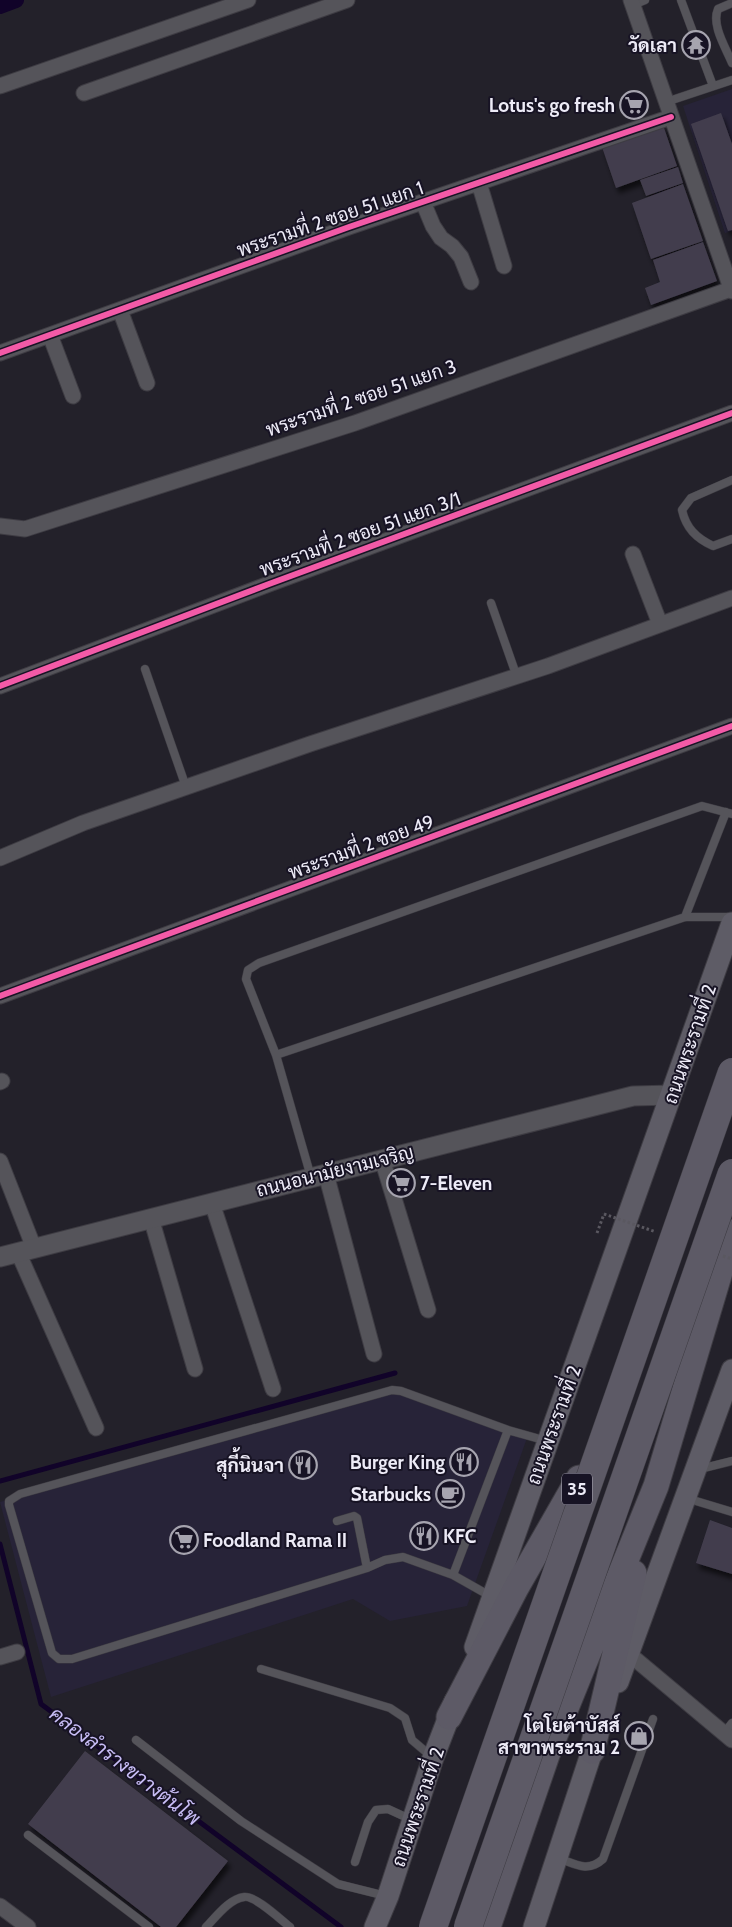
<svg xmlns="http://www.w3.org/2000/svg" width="732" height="1927" font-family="Cabin,Sarabun,sans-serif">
  <defs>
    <filter id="shadow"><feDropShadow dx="3" dy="5.5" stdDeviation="2.5" flood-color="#0009"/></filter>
  </defs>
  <rect width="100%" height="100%" fill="#23212a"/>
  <path fill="#272338" d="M732,89V231L725,233L683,106Z
    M396,1393L527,1438L467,1606L390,1621L353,1599L51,1697L0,1502Z"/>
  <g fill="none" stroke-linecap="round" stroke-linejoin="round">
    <path stroke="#110329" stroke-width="5" d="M0,1481L395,1373
      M0,1544L41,1704L341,1927"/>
    <path stroke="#110329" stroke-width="16" d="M0,6L16,0"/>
  </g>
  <path fill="#433e4d" filter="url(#shadow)" d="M721,113L732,144V230L728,231L691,124Z
    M663,125L677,166L616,188L602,147Z
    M678,167L683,183L646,196L640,180Z
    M683,184L703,241L651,259L632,203Z
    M703,242L717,281L651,305L645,288L660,282L653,260Z
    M710,1520L732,1528V1574L696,1563Z
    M85,1751L228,1861L176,1927H161L28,1824Z"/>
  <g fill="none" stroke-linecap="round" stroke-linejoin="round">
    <defs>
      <path id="service" d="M681,0L713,86
        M732,3L718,9C711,25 726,48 732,63
        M633,5L645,0
        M666,102L732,80
        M732,480L691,498L682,510C686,528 696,538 713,546L732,539
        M491,603L517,677
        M145,669L186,787
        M685,917L726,812
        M276,1055L685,917H732
        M311,1177L276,1055L246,979L248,970L259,963L702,806L732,814
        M700,1469L732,1461
        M686,1498L732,1512
        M337,1521L354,1516L357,1518L367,1568
        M453,1575L508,1430
        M492,1597L453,1575L403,1557L385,1560L367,1568L72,1659H59L52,1653L9,1505V1501L20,1494L392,1390L401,1391L508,1430L547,1441
        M261,1669L390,1708L405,1718L412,1740L432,1757
        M724,1733L732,1723
        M136,1740L241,1821L338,1884L386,1896
        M28,1835L149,1927
        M558,1858C575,1864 588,1873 603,1859L653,1719
        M355,1862L368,1822L376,1810L388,1809L412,1820
        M206,1927C216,1917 229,1899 244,1897C255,1895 281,1920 290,1927"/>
      <path id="minor" d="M631,0L732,291
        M0,86L248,0
        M84,93L347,0
        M479,183L504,266
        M423,202L433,226L441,238L452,246L461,257L471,282
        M120,310L147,383
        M50,335L73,396
        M0,353L349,227L671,117
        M0,526L25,529L355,423L731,289
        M633,554L660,624
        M0,686L269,584L732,413
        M0,858L83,823L310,744L548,666L732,598
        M0,996L732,726
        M0,1082L2,1081
        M382,1159L428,1310
        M0,1161L34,1248
        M326,1174L374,1354
        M212,1203L273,1389
        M151,1218L195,1369
        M18,1252L96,1428
        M628,1653L732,1740
        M0,1657L17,1652
        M0,1906L28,1927"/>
      <path id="tertiary" d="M0,1257L633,1096L672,1095"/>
      <path id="secondary" d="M475,1647L732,923
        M618,1682L732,1370
        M375,1927L388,1896L433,1758L455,1701
        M534,1927L597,1736"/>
      <path id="trunk" d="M449,1717L516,1588L579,1478
        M592,1751L634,1573
        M488,1927L547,1755L656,1486L732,1232"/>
    </defs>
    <use href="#service" stroke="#3e3c43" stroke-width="9"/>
    <use href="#minor" stroke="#3e3c43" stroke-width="17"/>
    <use href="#tertiary" stroke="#3e3c43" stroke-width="21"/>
    <use href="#secondary" stroke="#3e3c43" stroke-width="23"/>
    <use href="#trunk" stroke="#3e3c43" stroke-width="27"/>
    <path stroke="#5a5860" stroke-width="3" stroke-dasharray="2.5 2.5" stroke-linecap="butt" d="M597,1233L604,1214"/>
    <use href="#service" stroke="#55545a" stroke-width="8"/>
    <use href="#minor" stroke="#55545a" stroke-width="15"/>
    <use href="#tertiary" stroke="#55545a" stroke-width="19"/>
    <use href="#secondary" stroke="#5e5c66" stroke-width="21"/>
    <use href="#trunk" stroke="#5d5a66" stroke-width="25"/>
    <defs>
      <path id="motorway-bridge" d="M433,1927L732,1072
        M468,1927L732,1173"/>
    </defs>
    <use href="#motorway-bridge" stroke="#3e3c43" stroke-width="29" stroke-linecap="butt"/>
    <path stroke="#5a5860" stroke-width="3" stroke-dasharray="2.5 2.5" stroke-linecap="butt" d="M604,1214L656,1232
      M723,1256L732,1259"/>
    <use href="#motorway-bridge" stroke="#5d5a66" stroke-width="28"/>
    <defs>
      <path id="cycleway" d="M0,353L349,227L671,117
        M0,686L269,584L732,413
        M0,996L732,726"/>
    </defs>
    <use href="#cycleway" stroke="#171324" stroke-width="9"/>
    <use href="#cycleway" stroke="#f35aa7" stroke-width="6"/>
  </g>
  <defs>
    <symbol id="temple-ring" viewBox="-11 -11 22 22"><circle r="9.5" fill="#171324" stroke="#a6a4af" stroke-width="1.5"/><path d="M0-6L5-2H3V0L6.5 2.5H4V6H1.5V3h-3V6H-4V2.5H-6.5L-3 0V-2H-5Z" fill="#a6a4af"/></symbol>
    <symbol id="supermarket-ring" viewBox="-11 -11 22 22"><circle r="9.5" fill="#171324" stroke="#a6a4af" stroke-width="1.5"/><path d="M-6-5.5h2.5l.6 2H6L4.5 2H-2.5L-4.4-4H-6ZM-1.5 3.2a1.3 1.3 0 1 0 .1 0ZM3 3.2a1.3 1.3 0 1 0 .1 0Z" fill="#a6a4af"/></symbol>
    <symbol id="restaurant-ring" viewBox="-11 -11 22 22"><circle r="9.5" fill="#171324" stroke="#a6a4af" stroke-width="1.5"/><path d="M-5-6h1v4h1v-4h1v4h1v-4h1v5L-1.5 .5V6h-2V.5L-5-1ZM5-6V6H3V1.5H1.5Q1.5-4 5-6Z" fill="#a6a4af"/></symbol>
    <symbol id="cafe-ring" viewBox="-11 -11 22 22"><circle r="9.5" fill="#171324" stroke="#a6a4af" stroke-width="1.5"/><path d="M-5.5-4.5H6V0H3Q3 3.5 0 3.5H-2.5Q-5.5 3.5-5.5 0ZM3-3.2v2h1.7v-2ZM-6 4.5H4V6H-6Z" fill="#a6a4af"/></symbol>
    <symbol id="shop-ring" viewBox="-11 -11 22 22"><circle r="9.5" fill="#171324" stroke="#a6a4af" stroke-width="1.5"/><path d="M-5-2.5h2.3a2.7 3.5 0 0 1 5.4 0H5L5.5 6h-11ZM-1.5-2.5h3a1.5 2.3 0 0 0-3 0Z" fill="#a6a4af"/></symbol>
  </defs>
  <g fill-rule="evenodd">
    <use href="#temple-ring" x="680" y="29" width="32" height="32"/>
    <use href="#supermarket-ring" x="618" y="89" width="32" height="32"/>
    <use href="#supermarket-ring" x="385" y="1167" width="32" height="32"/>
    <use href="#restaurant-ring" x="448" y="1446" width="32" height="32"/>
    <use href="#restaurant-ring" x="287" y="1449" width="32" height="32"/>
    <use href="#cafe-ring" x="434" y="1478" width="32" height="32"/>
    <use href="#restaurant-ring" x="408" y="1520" width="32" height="32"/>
    <use href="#supermarket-ring" x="168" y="1524" width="32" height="32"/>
    <use href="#shop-ring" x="623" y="1720" width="32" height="32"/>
  </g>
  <g text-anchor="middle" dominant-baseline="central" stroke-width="4" stroke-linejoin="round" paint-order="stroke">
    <rect fill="#171324" stroke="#adaab8" stroke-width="1" x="562" y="1473.5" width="30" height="31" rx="4"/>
    <g font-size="18" font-weight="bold" fill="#edebf7">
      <text x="577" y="1489">35</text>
    </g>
    <g font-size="19" font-weight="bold" fill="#edebf7" stroke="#171324" text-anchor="end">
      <text x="677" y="45">วัดเลา</text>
      <text x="615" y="105">Lotus's go fresh</text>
      <text x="420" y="1183" text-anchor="start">7-Eleven</text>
      <text x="445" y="1462">Burger King</text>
      <text x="284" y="1465">สุกี้นินจา</text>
      <text x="431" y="1494">Starbucks</text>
      <text x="443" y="1536" text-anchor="start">KFC</text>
      <text x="203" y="1540" text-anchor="start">Foodland Rama II</text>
      <text x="620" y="1725">โตโยต้าบัสส์<tspan x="620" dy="22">สาขาพระราม 2</tspan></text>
    </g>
    <g font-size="19" fill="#edebf7" stroke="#171324">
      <text transform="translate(330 219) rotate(-19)">พระรามที่ 2 ซอย 51 แยก 1</text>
      <text transform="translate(361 398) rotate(-19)">พระรามที่ 2 ซอย 51 แยก 3</text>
      <text transform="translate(360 534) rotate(-20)">พระรามที่ 2 ซอย 51 แยก 3/1</text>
      <text transform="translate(361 847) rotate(-20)">พระรามที่ 2 ซอย 49</text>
      <text transform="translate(690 1044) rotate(-71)">ถนนพระรามที่ 2</text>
      <text transform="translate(335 1171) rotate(-14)">ถนนอนามัยงามเจริญ</text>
      <text transform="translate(554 1425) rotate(-70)">ถนนพระรามที่ 2</text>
      <text transform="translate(418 1807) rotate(-71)">ถนนพระรามที่ 2</text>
    </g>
    <g font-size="20" font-style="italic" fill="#c8bdf6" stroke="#171324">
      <text transform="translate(125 1766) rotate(37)">คลองลำรางขวางต้นโพ</text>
    </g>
  </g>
</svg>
